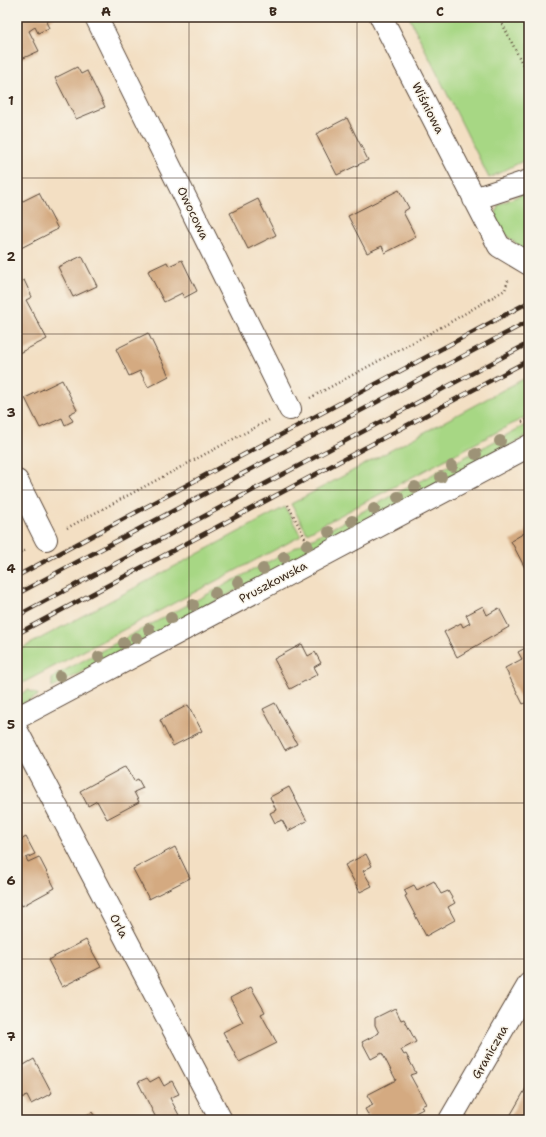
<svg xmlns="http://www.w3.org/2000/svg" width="546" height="1137" font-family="'Shantell Sans',sans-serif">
  <rect width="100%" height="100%" fill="#f7f3e8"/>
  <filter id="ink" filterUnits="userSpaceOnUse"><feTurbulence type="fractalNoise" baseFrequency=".025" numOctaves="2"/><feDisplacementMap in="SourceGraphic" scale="8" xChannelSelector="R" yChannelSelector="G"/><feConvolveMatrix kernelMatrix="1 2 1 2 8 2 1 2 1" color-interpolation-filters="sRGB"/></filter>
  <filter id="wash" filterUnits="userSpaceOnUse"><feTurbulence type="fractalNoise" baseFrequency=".012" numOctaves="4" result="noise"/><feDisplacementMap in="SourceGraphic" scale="16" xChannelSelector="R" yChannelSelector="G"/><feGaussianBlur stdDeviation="0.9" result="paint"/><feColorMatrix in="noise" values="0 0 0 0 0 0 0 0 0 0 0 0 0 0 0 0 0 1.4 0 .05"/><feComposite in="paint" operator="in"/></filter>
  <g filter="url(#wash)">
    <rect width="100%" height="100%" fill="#f3dfc3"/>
    <path fill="#a7d784" stroke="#718051" d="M409,17H529V158L489,178Z
      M529,191V251C517,247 496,228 496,215C496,212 498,208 498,205Z
      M529,376V415L307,533L291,504Z
      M529,423V435L52,688V679L56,675Z
      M285,507L301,536L17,686V651Z
      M28,690L39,695L17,707V696Z"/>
    <g id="blocks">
      <path fill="#d4aa81" d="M56,17L46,22L49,28L38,33L35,27L29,31L39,51L17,61V18Z
        M77,67L81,74L87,71L105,107L76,119L55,78Z
        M347,118L368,160L337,175L316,134Z
        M399,190L409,208L403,212L416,237L385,253L382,246L367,253L348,216Z
        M39,193L58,229L17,250V204Z
        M258,199L276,235L248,249L230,213Z
        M82,256L97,286L73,297L58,267Z
        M182,260L197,291L184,298L182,293L164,302L148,271L167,262L169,266Z
        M24,280L32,297L26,300L47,339L17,354V284Z
        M148,333L169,376L148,387L140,371L129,376L116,349Z
        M62,380L77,410L69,414L73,421L65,425L62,418L40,428L25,398Z
        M529,528V569L526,570L511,541L526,532L525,530Z
        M483,606L487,615L499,608L509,627L457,657L444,632L461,623L463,627L470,623L466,615Z
        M302,644L308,656L315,652L321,663L314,667L318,674L290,689L274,659Z
        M529,646V701L523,704L505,668L522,659L518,652Z
        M275,703L297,744L285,750L263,709Z
        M188,705L202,731L173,746L160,720Z
        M126,766L134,781L138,779L143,788L134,792L139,802L107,819L97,801L88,806L80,791Z
        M289,787L307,821L288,831L282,820L275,823L270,813L276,810L270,797Z
        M26,837L35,854L26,858L28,862L39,857L55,888L22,906L17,897V842Z
        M175,847L190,878L149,899L133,869Z
        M366,854L372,866L363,871L372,886L360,892L345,865Z
        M434,881L441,894L448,891L455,903L448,907L455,920L426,936L405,896L407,895L404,890L414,885L417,890Z
        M86,940L101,967L62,987L48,960Z
        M251,987L265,1012L261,1014L277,1043L239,1062L223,1032L243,1022L230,998Z
        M395,1008L401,1020L404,1019L416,1042L401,1050L404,1055L406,1054L416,1073L410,1075L426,1104L421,1106L423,1109L402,1120H380L379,1118L371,1120L365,1109L373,1105L367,1095L396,1080L382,1053L371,1059L362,1042L379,1033L375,1025V1018Z
        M34,1059L52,1093L31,1104L27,1096L17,1099V1069Z
        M159,1077L164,1086L172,1081L179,1094L170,1098L180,1117L177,1120H157L138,1082L147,1078L150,1082Z
        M529,1083V1120H517L510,1116Z
        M92,1112L97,1120H78Z"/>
    </g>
  </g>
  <g filter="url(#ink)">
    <use href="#blocks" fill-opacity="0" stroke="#574537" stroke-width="1"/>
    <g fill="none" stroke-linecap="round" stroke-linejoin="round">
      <defs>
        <path id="minor" d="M96,17L290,409
          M381,17L499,246L529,264
          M474,199L529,181
          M17,481L46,539
          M17,718L529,446
          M17,731L221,1120
          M450,1120L529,984"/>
      </defs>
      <use href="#minor" stroke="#574537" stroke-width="24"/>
      <path stroke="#574537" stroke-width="2.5" stroke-dasharray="1 3" stroke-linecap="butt" d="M499,17L529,77
        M310,398L447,324L505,290L509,278
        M522,422L529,419
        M288,505L305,538
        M67,528L269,420
        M17,555L26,550"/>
      <use href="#minor" stroke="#fff" stroke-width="22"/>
      <defs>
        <path id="rail" d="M17,576L529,302
          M17,594L529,321
          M17,616L529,343
          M17,634L529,360"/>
      </defs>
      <use href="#rail" stroke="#3b2a1e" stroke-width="4.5"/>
      <use href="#rail" stroke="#f7f3e8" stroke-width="3" stroke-dasharray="9" stroke-linecap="butt"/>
    </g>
    <g fill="#9d9377">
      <circle cx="500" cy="441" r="6"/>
      <circle cx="476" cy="454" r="6"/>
      <circle cx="452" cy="466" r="6"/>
      <circle cx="441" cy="477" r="6"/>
      <circle cx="415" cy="487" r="6"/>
      <circle cx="398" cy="497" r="6"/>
      <circle cx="374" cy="509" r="6"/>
      <circle cx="352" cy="521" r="6"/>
      <circle cx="329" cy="532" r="6"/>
      <circle cx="307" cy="545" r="6"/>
      <circle cx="284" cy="557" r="6"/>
      <circle cx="263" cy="569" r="6"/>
      <circle cx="238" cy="582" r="6"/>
      <circle cx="215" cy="593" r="6"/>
      <circle cx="193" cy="605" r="6"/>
      <circle cx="171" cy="618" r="6"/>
      <circle cx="149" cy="629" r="6"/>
      <circle cx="136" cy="638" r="6"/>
      <circle cx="124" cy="643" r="6"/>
      <circle cx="99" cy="657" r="6"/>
      <circle cx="60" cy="676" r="6"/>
    </g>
  </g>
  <path fill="none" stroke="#3b2a1e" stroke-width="1" stroke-opacity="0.55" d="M189,17V1120M357,17V1120M17,178H529M17,334H529M17,490H529M17,647H529M17,803H529M17,959H529"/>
  <g text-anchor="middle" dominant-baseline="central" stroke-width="3" stroke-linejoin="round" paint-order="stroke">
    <g font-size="12" fill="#3b2a1e" stroke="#f7f3e8">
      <text transform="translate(428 108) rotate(63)">Wiśniowa</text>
      <text transform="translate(193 213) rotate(64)">Owocowa</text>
      <text transform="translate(273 582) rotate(-28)">Pruszkowska</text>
      <text transform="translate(119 926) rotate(62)">Orla</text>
      <text transform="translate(490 1052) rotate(-60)">Graniczna</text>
    </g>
  </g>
  <rect width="546" height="1137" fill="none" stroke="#f7f3e8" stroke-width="44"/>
  <rect x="22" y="22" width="502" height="1093" fill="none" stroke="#3b2a1e" stroke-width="1.5"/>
  <g font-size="13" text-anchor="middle" font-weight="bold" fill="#3b2a1e">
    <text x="106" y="16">A</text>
    <text x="273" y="16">B</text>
    <text x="440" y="16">C</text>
    <text x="11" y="105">1</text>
    <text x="11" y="261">2</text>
    <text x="11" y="417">3</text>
    <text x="11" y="573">4</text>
    <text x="11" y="729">5</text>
    <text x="11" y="885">6</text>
    <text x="11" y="1041">7</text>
  </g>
</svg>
